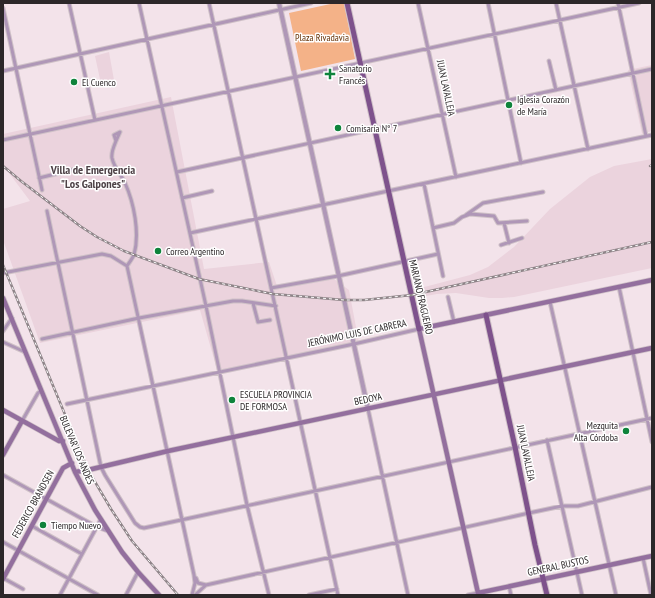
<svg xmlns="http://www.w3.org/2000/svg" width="655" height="598" font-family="'PT Sans Narrow',sans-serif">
  <rect width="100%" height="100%" fill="#f3e3ea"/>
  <path fill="#ebd3dd" d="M109,52L114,80L101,84L95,56Z
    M652,65V131L642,134L628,70Z
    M171,97L204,269L269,262L278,289L334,279L349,290L359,343L218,373L200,310L40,343L3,240V209L30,201L3,165V134Z
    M652,159V268L514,297L502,298H489L456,293L437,294L415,298L413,290L470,275L488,267L514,247L550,209L590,177L614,166Z"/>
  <path fill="#f4b288" d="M335,3H344L355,59L301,71L289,13Z"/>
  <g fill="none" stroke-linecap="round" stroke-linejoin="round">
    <defs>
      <path id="minor" d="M69,3L95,120
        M139,3L206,306L247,505L269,595
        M209,3L338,595
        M418,3L456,177
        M488,3L521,163
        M556,3L588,149
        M618,3L646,136
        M3,8L42,190
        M549,61L556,90
        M3,71L311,3
        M3,140L639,3
        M116,141L120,132L114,135L116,141C114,146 111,152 112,158C114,168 121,174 125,183C134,203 140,233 134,255C132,259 129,263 127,266
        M177,172L652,69
        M39,178L76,169
        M424,184L443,276
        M182,198L212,191
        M47,211L101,467L105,475L135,523L140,527L144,528L652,418
        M466,215L483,203L543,192
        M504,223L509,243
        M433,228L454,223L462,217L470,214L494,216L498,223L527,221
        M190,233L652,135
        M501,245L522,238
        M3,273L102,254L111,256L127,266L194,575L195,583L192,595
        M619,287L652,442
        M271,288L338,276L438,254
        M448,297L454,322
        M550,302L616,595
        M253,303L258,322L270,320
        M3,331L12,318
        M42,339L139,318L233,301H242L276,306
        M3,342L25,352
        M67,404L354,344L419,329
        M368,409L408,595
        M22,421L38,393L41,391
        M547,440L582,595
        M3,475L97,527L108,531
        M32,526L82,554
        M3,542L98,595
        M643,558L651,595
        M3,578L23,589
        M196,578L198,583L206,585
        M509,586L511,595
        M60,595L101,519
        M126,595L138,572
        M195,595L206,585L529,513L562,506H578L652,487
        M309,595L337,589
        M468,595L478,593"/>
      <path id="tertiary" d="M279,3L368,409"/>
      <path id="secondary" d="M652,280L419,329L478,593L652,556
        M3,298L75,472L95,510L122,552L138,572L159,595
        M3,410L59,441H63
        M3,455L22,421
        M75,472L88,470L168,451L652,348
        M3,579L63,468L72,463"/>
      <path id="primary" d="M347,3L419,329
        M486,315L515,447L535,545L547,595"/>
    </defs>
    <use href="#minor" stroke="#cfc1c7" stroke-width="5"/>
    <use href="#tertiary" stroke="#cfc1c7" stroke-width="6"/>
    <use href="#secondary" stroke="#cfc1c7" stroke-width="6"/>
    <use href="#primary" stroke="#cfc1c7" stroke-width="7"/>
    <use href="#minor" stroke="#af97b7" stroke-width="3"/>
    <use href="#tertiary" stroke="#af97b7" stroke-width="4"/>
    <use href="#secondary" stroke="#936f9e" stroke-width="4.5"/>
    <use href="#primary" stroke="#7e528c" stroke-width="5"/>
    <defs>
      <path id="rail" d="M3,166L21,181L80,226L97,237L124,251L199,279L273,294L344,300H364L412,295L652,242
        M650,166L652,165
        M3,265L88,470L111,509L132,541L178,595"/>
    </defs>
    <use href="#rail" stroke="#8e8488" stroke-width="2.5"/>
    <use href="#rail" stroke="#fff" stroke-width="1" stroke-dasharray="3" stroke-linecap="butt"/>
  </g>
  <g fill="#0e833b" stroke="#fff" stroke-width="1.5">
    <path d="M328 68h4v4h4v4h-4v4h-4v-4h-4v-4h4z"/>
    <circle cx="74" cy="82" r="4"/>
    <circle cx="509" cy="105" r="4"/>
    <circle cx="338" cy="128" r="4"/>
    <circle cx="158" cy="251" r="4"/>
    <circle cx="232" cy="400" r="4"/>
    <circle cx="626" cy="431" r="4"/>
    <circle cx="43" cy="525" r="4"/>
  </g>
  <g text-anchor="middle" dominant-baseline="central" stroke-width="3" stroke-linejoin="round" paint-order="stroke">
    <g font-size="10" fill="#663207" stroke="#fff">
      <text x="322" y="37">Plaza Rivadavia</text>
    </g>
    <g font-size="10" fill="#2c2729" stroke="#fff" text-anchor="start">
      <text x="339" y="68">Sanatorio<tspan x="339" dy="12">Francés</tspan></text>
      <text x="82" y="82">El Cuenco</text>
      <text x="517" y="99">Iglesia Corazón<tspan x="517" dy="12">de María</tspan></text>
      <text x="346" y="128">Comisaría N° 7</text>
      <text x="166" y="251">Correo Argentino</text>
      <text x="240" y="394">ESCUELA PROVINCIA<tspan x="240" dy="12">DE FORMOSA</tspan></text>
      <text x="618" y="425" text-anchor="end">Mezquita<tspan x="618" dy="12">Alta Córdoba</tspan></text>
      <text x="51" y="525">Tiempo Nuevo</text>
    </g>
    <g font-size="10" fill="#2c2729" stroke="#fff">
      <text transform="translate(446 88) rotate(78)">JUAN LAVALLEJA</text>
      <text transform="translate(421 297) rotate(77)">MARIANO FRAGUEIRO</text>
      <text transform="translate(357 333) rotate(-12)">JERÓNIMO LUIS DE CABRERA</text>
      <text transform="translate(368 399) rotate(-12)">BEDOYA</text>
      <text transform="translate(77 450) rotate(67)">BULEVAR LOS ANDES</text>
      <text transform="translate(526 453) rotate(78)">JUAN LAVALLEJA</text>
      <text transform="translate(33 504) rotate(-61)">FEDERICO BRANDSEN</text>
      <text transform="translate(558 566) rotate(-12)">GENERAL BUSTOS</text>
    </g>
    <g font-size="12" font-weight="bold" fill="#4d4146" stroke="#fff">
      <text x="93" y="169">Villa de Emergencia<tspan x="93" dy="14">"Los Galpones"</tspan></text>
    </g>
  </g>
  <rect width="655" height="598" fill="none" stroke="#2c2729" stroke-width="8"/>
</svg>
